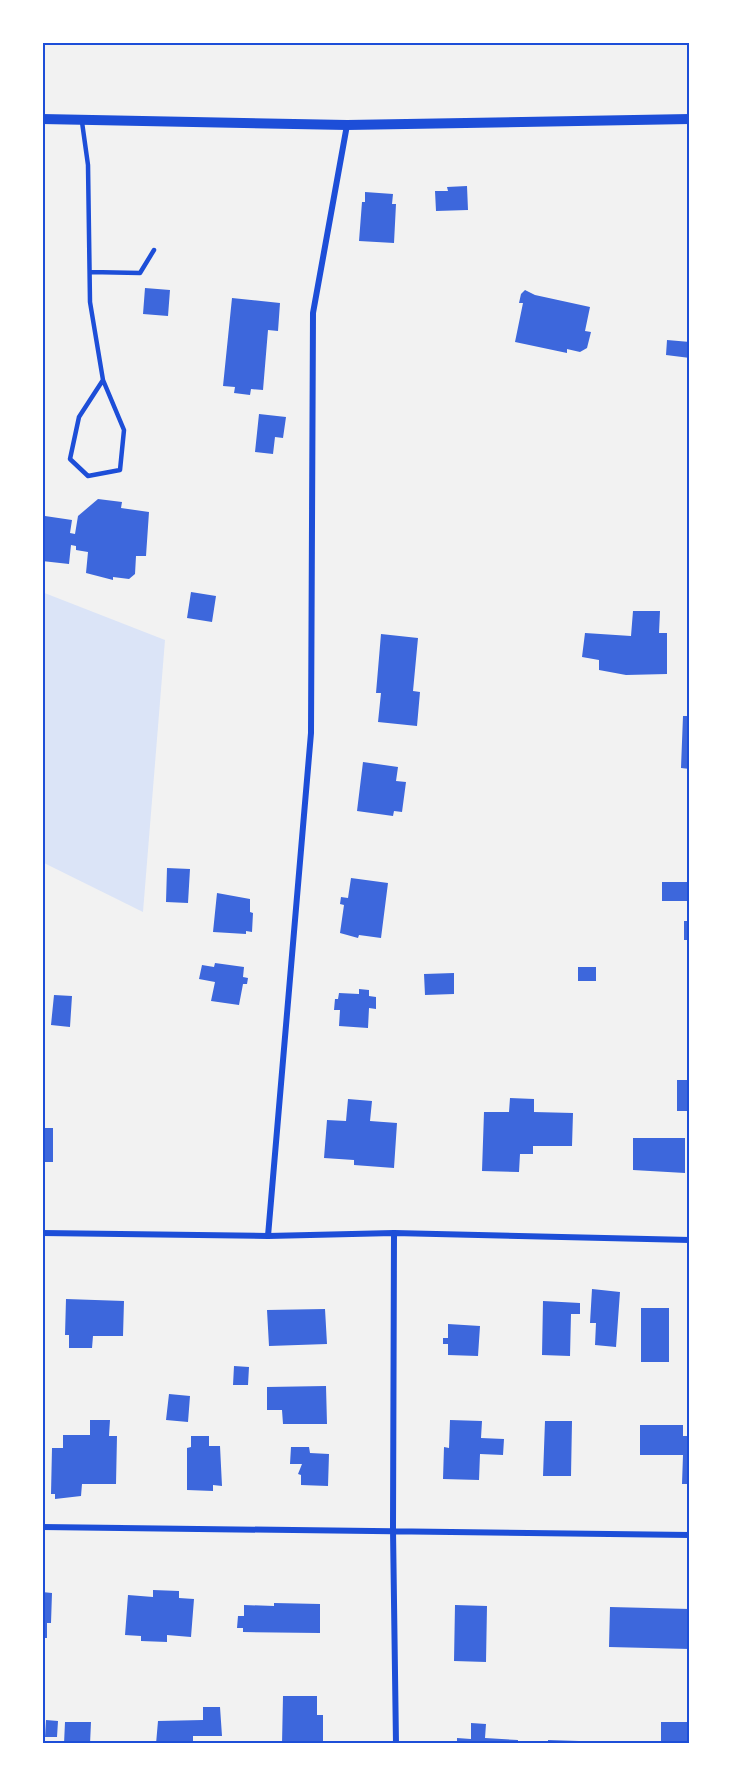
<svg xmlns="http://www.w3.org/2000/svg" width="732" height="1786" font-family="Poppins,sans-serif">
  <rect width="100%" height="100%" fill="#f2f2f2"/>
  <path fill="#dbe4f7" d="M42,592L165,640L143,912L42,862Z"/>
  <path fill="#3d67dc" d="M467,186L468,210L436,211L435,191H448L447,187Z
    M365,192L393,194L392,204H396L394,243L359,241L362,202H365Z
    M145,288L170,290L168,316L143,314Z
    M525,290L535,295L590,307L585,331L591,332L587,348L580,352L567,349V353L515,342L523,303H519L521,294Z
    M232,298L280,303L278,331L268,330L263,390L251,389L250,395L234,393L235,387L223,386Z
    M667,340L690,342V358L666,355Z
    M259,414L286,417L283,438L275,437L273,454L255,452Z
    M98,499L122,502L121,508L149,512L146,556H136L135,574L129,579L113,577V580L86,573L88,552L76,550V546L71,545L69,564L42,561L45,516L72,520L70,533L75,534L78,516Z
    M191,592L216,596L212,622L187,618Z
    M633,611H660L659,633H667V674L626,675L599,670V660L582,657L585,633L631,636Z
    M381,634L418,638L413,691L420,692L417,726L378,722L381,693H376Z
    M683,716H690V769L681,768Z
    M363,762L398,767L396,781L406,782L402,812L394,811L393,816L357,811Z
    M167,868L190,869L188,903L166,902Z
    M351,878L388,883L381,938L359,935L358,938L340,933L344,905L340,904L341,897L348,898Z
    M662,882H690V901H662Z
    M217,893L250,899V912L253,913L252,932L246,931V934L213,932Z
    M684,921H690V940H684Z
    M215,963L244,967L243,977L248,978L247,984H243L239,1005L211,1001L215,982L199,979L202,965L214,967Z
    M578,967H596V981H578Z
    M454,973V994L425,995L424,974Z
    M359,989L369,990V996L376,997V1009L369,1008L368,1028L339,1026L340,1010H334L335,999H338L339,993L359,994Z
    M54,995L72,996L70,1027L51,1025Z
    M677,1080H690V1111H677Z
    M510,1098L534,1099V1112L573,1113L572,1146H533V1154H520L519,1172L482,1171L484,1112H509Z
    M348,1099L372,1101L370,1121L397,1123L394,1168L354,1165V1160L324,1158L327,1120L346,1121Z
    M42,1128H53V1162H42Z
    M633,1138H685V1173L633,1170Z
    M592,1289L620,1292L616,1347L595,1345L596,1323H590Z
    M66,1299L124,1301L123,1336H93L92,1348H69V1335H65Z
    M543,1301L580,1303V1314H571L570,1356L542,1355Z
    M641,1308H669V1362H641Z
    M325,1309L327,1344L269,1346L267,1310Z
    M448,1324L480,1326L478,1356L448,1355V1344H443V1338H448Z
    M234,1366L249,1367L248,1385H233Z
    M326,1386L327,1424H283L282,1410H267V1387Z
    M169,1394L190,1396L188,1422L166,1420Z
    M90,1420H110L109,1436H117L116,1484H82L81,1496L55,1499V1494H51L52,1448H63V1435H90Z
    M450,1420L482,1421L481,1438L504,1439L503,1455L480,1454L479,1480L443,1479L444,1447L449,1448Z
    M545,1421H572L571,1476H543Z
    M640,1425H683V1436H690V1484H682L683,1455H640Z
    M191,1436H209V1446H220L222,1486L213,1485V1491L187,1490V1448L191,1447Z
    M291,1447H309L310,1453L329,1454L328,1486L301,1485V1475L298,1474L302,1464H290Z
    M153,1590L179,1591V1598L194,1599L191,1637L167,1635V1642L141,1641V1636L125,1635L128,1595L153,1597Z
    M42,1592L52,1593L51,1623H47V1638H42Z
    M274,1603L320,1604V1633L243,1632V1628H237L238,1616H244V1605L274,1606Z
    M455,1605L487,1606L486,1662L454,1661Z
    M610,1607L690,1609V1649L609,1647Z
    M283,1696H317V1715H323V1744H282Z
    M203,1707H220L222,1736H193V1744H156L158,1721L203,1720Z
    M688,1717H690V1744H661V1722H687Z
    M46,1720L58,1721L57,1737H45Z
    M65,1722H91L90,1744H64Z
    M471,1723L486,1724L485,1738L518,1740V1744H457V1738L471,1739Z
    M548,1740L579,1741V1744H548Z"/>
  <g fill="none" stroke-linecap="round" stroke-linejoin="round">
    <path stroke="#1d4ed8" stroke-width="4.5" d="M82,122L88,165L90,302L103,380L79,417L70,459L88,476L120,470L124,430L103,380
      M90,272L140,273L154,250"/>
    <path stroke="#1d4ed8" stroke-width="6" d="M42,1233L268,1236L394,1233L690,1240
      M394,1233L393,1530L396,1744
      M268,1236L311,733L313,313L347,125
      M42,1527L690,1535"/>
    <path stroke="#1d4ed8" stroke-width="10" d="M42,119L347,125L690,119"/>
  </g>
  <rect width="732" height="1786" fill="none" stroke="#ffffff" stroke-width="87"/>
  <rect x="44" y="44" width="644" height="1698" fill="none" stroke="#1d4ed8" stroke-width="2"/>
</svg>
